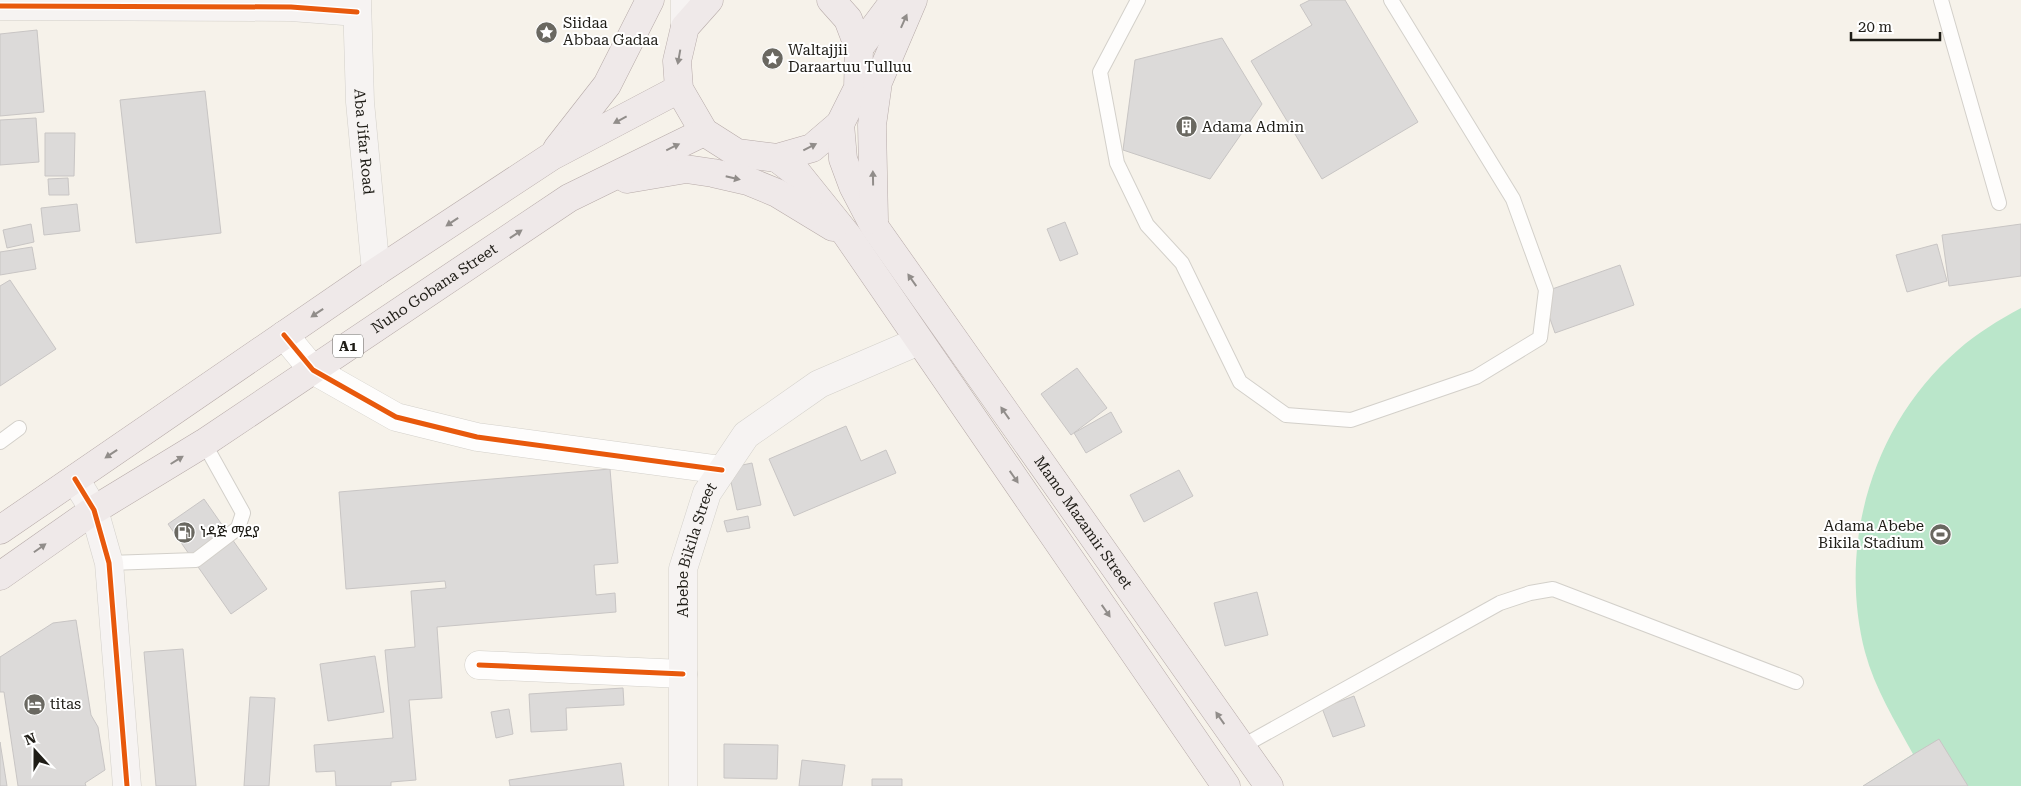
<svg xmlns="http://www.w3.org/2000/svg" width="2021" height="786" font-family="'Roboto Serif','Noto Sans Ethiopic',serif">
  <rect width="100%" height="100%" fill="#f6f2ea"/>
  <path fill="#bae6ca" d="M2021,308V786H1863L1913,754C1895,721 1875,689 1865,652C1837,544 1873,423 1958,350C1977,333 1999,320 2021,308Z"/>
  <path fill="#dcdad9" stroke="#c8c5c4" d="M1310,0H1345L1418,122L1322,179L1251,61L1312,25L1300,5Z
    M37,30L44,112L0,116V34Z
    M1222,38L1262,104L1210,179L1123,150L1135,60Z
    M205,91L221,233L136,243L120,100Z
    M36,118L39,162L0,165V120Z
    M45,133H75L74,176H45Z
    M68,178L69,195H49L48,179Z
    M77,204L80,231L44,235L41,208Z
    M1065,222L1078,254L1060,261L1047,229Z
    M31,224L34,242L7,248L3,230Z
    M2021,224V276L1949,286L1942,235Z
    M1937,244L1947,281L1907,292L1896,255Z
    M32,247L36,269L0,275V252Z
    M1620,265L1634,305L1555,333L1541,293Z
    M10,280L56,349L0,386V286Z
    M1077,368L1107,408L1071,435L1041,394Z
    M1111,412L1122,432L1086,453L1074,433Z
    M846,426L861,461L886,450L896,473L794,516L769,459Z
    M752,463L761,505L737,510L728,468Z
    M610,469L618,563L594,565L596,595L615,593L616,612L437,627L442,698L409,700L416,780L391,782V786H336L335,771L316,772L314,745L393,738L385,650L415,647L411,591L446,588L445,581L346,589L339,492Z
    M1179,470L1193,496L1144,522L1130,495Z
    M204,499L267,589L231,614L168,524Z
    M748,516L750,528L727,532L724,521Z
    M1257,592L1268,635L1225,646L1214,603Z
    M76,620L91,715L98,727L105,770L85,783L86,786H18L4,692H0V657L53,623Z
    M183,649L196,786H156L144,652Z
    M375,656L384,712L328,721L320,664Z
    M623,688L624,705L566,708L567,730L531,732L529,694Z
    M1354,696L1365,726L1333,737L1322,708Z
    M250,697L275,698L269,786H244Z
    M509,709L513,734L496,738L491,712Z
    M1939,739L1968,786H1863L1914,754Z
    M0,742L7,786H0Z
    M724,744L778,745L777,779L724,778Z
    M802,760L845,765L842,786H799Z
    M621,763L624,786H510L509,780Z
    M872,779H902V786H872Z"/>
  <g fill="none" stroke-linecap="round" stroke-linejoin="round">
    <defs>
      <path id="lane" d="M1138,0L1100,72L1117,163L1147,225L1182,263L1240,382L1286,415L1351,420L1476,377L1540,338L1546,290L1513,199L1391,0
        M1941,0L1999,203
        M0,442L19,428
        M109,563L196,560L238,528L243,513L204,443
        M1241,747L1500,603L1530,593L1553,589L1796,682"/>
      <path id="street" d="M284,335L313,370L396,417L477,437L722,470
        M479,665L683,674"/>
      <g id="secondary">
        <path id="s1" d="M357,0L360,102L376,272"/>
        <path d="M685,0V27"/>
        <path d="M0,6L291,7L357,12"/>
        <path d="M75,479L94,510L109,563L127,786"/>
        <path id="s2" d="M683,786V569L707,493L746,435L819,384L919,341"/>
      </g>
      <g id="primary">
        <path d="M709,0L685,27L677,61L679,89L704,132L737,153L777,158L812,148L840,124L858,88L859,48L848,19L831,0"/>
        <path d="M859,48L895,0"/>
        <path id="s3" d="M840,124L843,159L853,186L874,226L1269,786"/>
        <path d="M557,149L607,85L650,0"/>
        <path d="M777,158L798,174L847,235L1226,786"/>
        <path d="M627,179L686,169L713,173L748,181L777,193L833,227"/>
        <path d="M874,220L872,125L878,82L913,0"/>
        <path d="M0,530L376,272L552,156L679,89"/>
        <path id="s4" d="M0,576L94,510L204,443L569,198L704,132"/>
      </g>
    </defs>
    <use href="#lane" stroke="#d3d0ca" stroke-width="16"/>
    <use href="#street" stroke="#d3d0ca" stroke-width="29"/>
    <use href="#secondary" stroke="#d3d0ca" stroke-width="29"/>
    <use href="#primary" stroke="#b6aaa8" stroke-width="29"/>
    <use href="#lane" stroke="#fefdfc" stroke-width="14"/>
    <use href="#street" stroke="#fefdfc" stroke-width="28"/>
    <use href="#secondary" stroke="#f6f3f2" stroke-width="28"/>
    <use href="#primary" stroke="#efe9e9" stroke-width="28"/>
    <defs>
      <path id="cycleway" d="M0,6L291,7L357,12
        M284,335L313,370L396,417L477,437L722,470
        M75,479L94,510L109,563L127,786
        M479,665L683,674"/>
    </defs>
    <use href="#cycleway" stroke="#fff" stroke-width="8"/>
    <use href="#cycleway" stroke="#e8590c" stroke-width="5"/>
  </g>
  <defs><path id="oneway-solid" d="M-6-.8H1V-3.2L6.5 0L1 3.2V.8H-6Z" transform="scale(1.25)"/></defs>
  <g fill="#918d8a">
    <use href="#oneway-solid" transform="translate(904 21) rotate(-66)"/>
    <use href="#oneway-solid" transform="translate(679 57) rotate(100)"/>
    <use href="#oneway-solid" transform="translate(620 120) rotate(152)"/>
    <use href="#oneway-solid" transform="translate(673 147) rotate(-26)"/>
    <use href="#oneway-solid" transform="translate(810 147) rotate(-27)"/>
    <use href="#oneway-solid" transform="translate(733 178) rotate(13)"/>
    <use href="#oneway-solid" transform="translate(873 178) rotate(-91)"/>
    <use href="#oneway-solid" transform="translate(452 222) rotate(146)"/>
    <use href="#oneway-solid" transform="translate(516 234) rotate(-34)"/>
    <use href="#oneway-solid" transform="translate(912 280) rotate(-125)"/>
    <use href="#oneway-solid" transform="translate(317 313) rotate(146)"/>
    <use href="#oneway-solid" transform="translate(1005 413) rotate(-125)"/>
    <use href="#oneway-solid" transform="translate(111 454) rotate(146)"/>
    <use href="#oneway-solid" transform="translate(177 460) rotate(-32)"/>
    <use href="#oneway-solid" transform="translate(1014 477) rotate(55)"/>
    <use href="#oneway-solid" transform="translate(40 548) rotate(-35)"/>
    <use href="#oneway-solid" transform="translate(1106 611) rotate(55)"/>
    <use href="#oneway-solid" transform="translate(1220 718) rotate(-125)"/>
  </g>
  <defs>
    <symbol id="sight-disc" viewBox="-11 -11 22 22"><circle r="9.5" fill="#6a6861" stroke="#fff"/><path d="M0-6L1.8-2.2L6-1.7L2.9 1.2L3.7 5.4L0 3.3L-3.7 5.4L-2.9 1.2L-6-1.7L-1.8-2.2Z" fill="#fff"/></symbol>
    <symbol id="building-disc" viewBox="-11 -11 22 22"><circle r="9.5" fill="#6a6861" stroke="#fff"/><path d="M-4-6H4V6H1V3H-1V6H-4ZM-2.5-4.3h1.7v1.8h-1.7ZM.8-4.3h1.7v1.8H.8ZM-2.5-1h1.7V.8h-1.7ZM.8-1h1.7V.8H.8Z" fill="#fff"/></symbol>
    <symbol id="fuel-disc" viewBox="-11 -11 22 22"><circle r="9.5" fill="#6a6861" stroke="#fff"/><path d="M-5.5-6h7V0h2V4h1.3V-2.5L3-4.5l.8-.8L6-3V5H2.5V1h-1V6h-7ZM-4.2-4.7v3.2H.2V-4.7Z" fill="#fff"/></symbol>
    <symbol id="stadium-disc" viewBox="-11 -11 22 22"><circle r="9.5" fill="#6a6861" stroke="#fff"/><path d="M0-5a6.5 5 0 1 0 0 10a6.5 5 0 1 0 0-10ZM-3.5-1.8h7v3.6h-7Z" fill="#fff"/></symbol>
    <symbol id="hotel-disc" viewBox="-11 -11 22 22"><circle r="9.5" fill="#6a6861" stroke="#fff"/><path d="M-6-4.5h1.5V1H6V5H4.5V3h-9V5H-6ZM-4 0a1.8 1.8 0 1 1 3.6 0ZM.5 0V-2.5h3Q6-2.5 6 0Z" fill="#fff"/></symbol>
  </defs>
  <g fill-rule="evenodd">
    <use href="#sight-disc" x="534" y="20" width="25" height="25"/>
    <use href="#sight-disc" x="760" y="46" width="25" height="25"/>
    <use href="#building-disc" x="1174" y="114" width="25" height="25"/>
    <use href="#fuel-disc" x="172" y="520" width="25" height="25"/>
    <use href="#stadium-disc" x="1928" y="522" width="25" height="25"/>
    <use href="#hotel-disc" x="22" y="692" width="25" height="25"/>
  </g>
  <g text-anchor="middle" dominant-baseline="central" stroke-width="4" stroke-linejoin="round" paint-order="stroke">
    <rect fill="#fff" stroke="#62615d" stroke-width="1" x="333" y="334.5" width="30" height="23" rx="4"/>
    <g font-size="14" font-weight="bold" fill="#1f1d17">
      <text x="348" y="346">A1</text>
    </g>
    <g font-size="15" fill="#1f1d17" stroke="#fff" text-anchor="start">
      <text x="563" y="23">Siidaa<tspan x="563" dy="17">Abbaa Gadaa</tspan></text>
      <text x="788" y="50">Waltajjii<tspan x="788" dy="17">Daraartuu Tulluu</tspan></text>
      <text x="1202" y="127">Adama Admin</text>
      <text x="1924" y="526" text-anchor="end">Adama Abebe<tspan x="1924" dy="17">Bikila Stadium</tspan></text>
      <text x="200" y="532">ነዳጅ ማደያ</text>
      <text x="50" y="704">titas</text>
    </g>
    <g font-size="15" fill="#1f1d17" stroke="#fff">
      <text stroke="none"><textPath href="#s1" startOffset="142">Aba Jifar Road</textPath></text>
      <text stroke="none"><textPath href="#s4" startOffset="521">Nuho Gobana Street</textPath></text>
      <text stroke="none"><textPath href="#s3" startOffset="472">Mamo Mazamir Street</textPath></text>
      <text stroke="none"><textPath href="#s2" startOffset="238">Abebe Bikila Street</textPath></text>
    </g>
  </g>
  <g transform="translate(35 751) rotate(339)" stroke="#ffffff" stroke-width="4" paint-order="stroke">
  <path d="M0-4L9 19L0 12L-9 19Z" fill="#1f1d17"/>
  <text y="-8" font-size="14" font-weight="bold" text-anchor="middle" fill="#1f1d17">N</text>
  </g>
  <path d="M1851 32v8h89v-8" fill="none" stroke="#1f1d17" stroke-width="2.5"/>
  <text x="1858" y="32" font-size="15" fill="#1f1d17" stroke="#ffffff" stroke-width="4" paint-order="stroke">20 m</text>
</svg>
